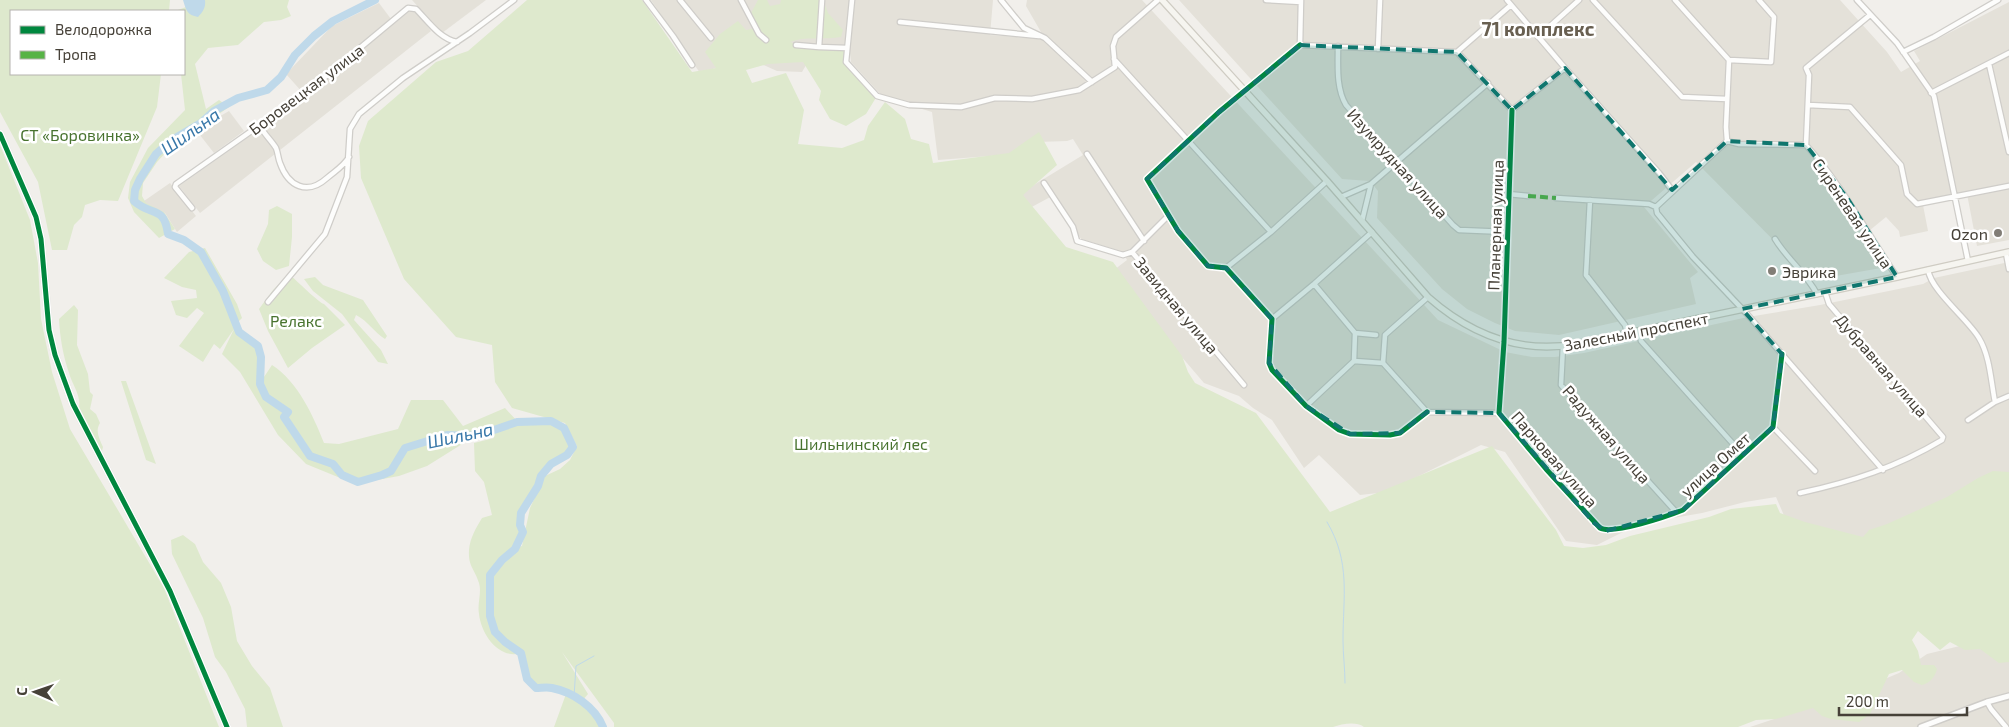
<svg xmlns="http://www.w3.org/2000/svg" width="2009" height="727" font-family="'Exo 2',sans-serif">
  <rect width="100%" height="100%" fill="#f1efeb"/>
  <path fill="#e4e1d9" d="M412,0H486L442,33Z
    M651,0H993L990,35L1045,39L1026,6L1027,0H1142L1438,320L1505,352L1532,357H1555L1584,353L1748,317L1820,305L1923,284L1934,278L2009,262V476L1861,539L1786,520L1776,497L1745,502L1702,513L1639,524L1597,545L1566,541L1505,452L1481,445L1387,492L1360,495L1319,455L1304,468L1272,420L1253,408L1239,396L1204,383L1110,273L1127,260L1123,252L1081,239L1054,195L1028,209L1019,194L1083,155L1073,139L1067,141L1038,142L1016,154L938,160L932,112L883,97L851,62L850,53L815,50L802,72L777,71L748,58L700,73Z
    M1179,0H1840L1887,52L1901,72L1920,61L1914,51L2009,2V240L1977,246L1967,194L1923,205L1928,231L1900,237L1899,231L1886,217L1864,235L1881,268L1813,280L1696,162L1644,207L1698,272L1690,278L1696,304L1559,335L1515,331L1495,323L1467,309L1442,289L1377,218L1378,191L1370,181L1342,179Z
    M379,3L391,19L303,93L286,74L332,26Z
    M411,10L416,12L431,31L200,213L179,186L287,110Z
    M229,111L244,131L214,153L196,130Z
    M170,183L196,216L177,232L165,213L147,205L144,201Z
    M2009,634V727H1750L1831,700L1880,681L1899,673L1927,654Z"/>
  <path fill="#dee9cd" d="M0,0H170L169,11H11V74H161L157,107L118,201L100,200L85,205L82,217L74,225L67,250H52L38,182L0,112Z
    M199,0H289L287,7L291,16L281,20L264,22L238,45L208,48L195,64L206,109L219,100L229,107L169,149L157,162L143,183L142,196L146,203L164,212L175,229L159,238L134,212L128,198L130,182L148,148L185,110L181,74H184V11H175L197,3Z
    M527,0H642L692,72L716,68L705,52L720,34L738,21L746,30L752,29L751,13L758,0H767L770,6L780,4L781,0H823L828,13L843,30L841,37C825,40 804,36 790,42L798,45L847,48L846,62L877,96L866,114L846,126L830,119L819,100L821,91L803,62L768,64L746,70L752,83L786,73L804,110L798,144L842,148L864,140L868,126L885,102L905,119L911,139L929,144L933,163L1009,153L1039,132L1057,165L1023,195L1066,247L1113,262L1182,356L1188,372L1195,383L1256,413L1330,512L1492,446L1556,530L1564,546L1583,548L1606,545L1630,536L1709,517L1731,509L1776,504L1780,513L1805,522L1863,537L1869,530L1887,524L1947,497L1978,478L1993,471L2009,472V662L1999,663L1980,649L1965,650L1950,642L1940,650L1918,631L1912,640L1918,651L1921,665H1934L1937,669C1935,677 1930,683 1922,685L1914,682L1902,670L1889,674L1870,714L1859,722L1831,719L1822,716L1813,708L1776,719L1756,720L1738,727H1364C1356,721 1342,724 1333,727H614V723L562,652L588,694L582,701L599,717L603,727H554L566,694L552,688H536L527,679L521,653C499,660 481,634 479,614C477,604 482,592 479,583C475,569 468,567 469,550C470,538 476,528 482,518L492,515L484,482L475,471L474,443L494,438L491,432L469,436L467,441L427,466L399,476L355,484L306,464L278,435L240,372L222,354L234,329L220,349L214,344L203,362L179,346L204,313L197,308L187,318L176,315L171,301L197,298L196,290L182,287L164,278L189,252L205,248L237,304L242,318L237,323L239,332L258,346L261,357L260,383L272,365C298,382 313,415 324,443L339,444L398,429L411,400H443L463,426L505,408L518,422L551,421L564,428L573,447L567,455L551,464L541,476L538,486L521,513L520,525L523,532L515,548L522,546L530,508L545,476L560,469L570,460L577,446L565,423L512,408L495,382L492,345L456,337L404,279L361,178L359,146L368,121L436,62L468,51Z
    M0,145L30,220L38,263L41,319L52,372L70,429L164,588L219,727H0Z
    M277,206L292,214V237L289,266L276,270L263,261L257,249L268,224L269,210Z
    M289,274C296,280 318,302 324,304L345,325L312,348L288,368L268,331L259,309L273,290Z
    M315,277L323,285L363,300L387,336L385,339C374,332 368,321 356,315L354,320L381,350L388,364L378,362L342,314L313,291L304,279Z
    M74,305L78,310L77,345L88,374L90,392L93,395L90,409L96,414L100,423C95,431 99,438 103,447L102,451L97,450L79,407C81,395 72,384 69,373C63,355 60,338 59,319Z
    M121,381H126L156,464L146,460Z
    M183,535L195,544L203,562L221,583L231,607L237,641L252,666L270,688L283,727H247L245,709L226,672L215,657L203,618L172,554L171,540Z"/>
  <path fill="#bfd9ea" d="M183,0H205C206,7 203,12 198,17C187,15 186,10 183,0Z"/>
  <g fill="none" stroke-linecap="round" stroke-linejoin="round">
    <path stroke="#bfd9ea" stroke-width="1" d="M1327,522C1351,562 1343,597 1343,640C1343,654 1345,669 1345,683
      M574,697L576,666L594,656"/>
    <path stroke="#bfd9ea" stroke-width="8" d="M375,0L333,21L314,36L295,55L281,77L267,90L238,98L214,111L201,123L172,140L156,154L140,179L135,190L134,201C152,217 164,205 168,234L184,240L201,252L223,291L239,332L258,346L261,357L260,384L266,397L288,412L284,417L310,456L333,464L342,475L358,482L382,475L391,471L405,448L447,435L469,436L491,431L517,422L551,421L564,428L573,447L567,455L551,464L541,476L538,486L521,513L520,525L523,532L515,549L502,560L490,575V616L495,632L505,642L521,653L527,679L536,688C541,688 547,687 552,688C573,692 595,707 603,727"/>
    <defs>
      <path id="minor" d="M646,0L673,36L692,65
        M680,0L711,38
        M741,0L759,34L766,40
        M822,0L819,47L847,48
        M852,0L846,62L877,96L909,105L961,107L995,98L1032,99L1079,90L1115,67L1113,46L1116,37L1158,0
        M1001,0L1024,28L1045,38L1092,82
        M1266,0L1301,2
        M1507,0L1565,68L1659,173L1672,190
        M1593,0L1682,97L1727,99
        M1675,0L1729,60L1726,127L1727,141
        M1857,0L1897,43L1934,96L1968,261
        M900,22L1039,36
        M1538,37L1579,0
        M796,45L819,47
        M1300,45L1219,112L1147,179L1178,231L1208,266L1226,268L1272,319L1269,363L1272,370L1306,406L1339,430L1350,434L1390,435L1400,433L1427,412
        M1300,45L1457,52
        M1300,45L1301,0
        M1338,46C1338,66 1336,88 1346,105L1453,225L1459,230L1507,232
        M1378,49L1380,0
        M1457,52L1512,110
        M1457,52L1511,5
        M1903,52L1934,37L1998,0
        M1114,59L1271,232
        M1729,60L1771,62L1774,17L1759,0
        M1989,64L2009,152
        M1931,93L2009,53
        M1808,105L1850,107L1901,165L1907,194L1917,204L2009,186
        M1512,110L1504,342L1499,413L1546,469L1600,528C1613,535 1668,516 1683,510L1770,430L1773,427L1782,354
        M1512,110L1565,68
        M260,126C264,134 271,140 276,148C278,153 278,158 280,163C288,186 307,196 327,178C335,171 344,166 349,157
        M1727,141L1739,144L1806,145C1842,185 1867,233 1897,277
        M1806,145L1809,75L1806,68L1870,15
        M1087,154L1144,241
        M1044,183L1073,227L1077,241L1123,255L1132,252L1169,215
        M1508,194L1528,196
        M1341,197L1371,184
        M1556,198L1649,204L1656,207
        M1590,200L1586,275L1625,325L1627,333
        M1656,207L1657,213L1693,257L1747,314L1883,470
        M1656,207L1727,141
        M192,208L175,187L176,184L307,92L408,8L416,9C428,21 440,39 457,42
        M1362,221L1371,184L1488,83
        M1775,239C1787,259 1806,273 1817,294
        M1132,252L1244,385
        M2006,253L2009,269
        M1226,268L1271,232L1327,181
        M1928,270C1932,292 1967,318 1979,338C1990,356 1991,382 1995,402L1968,420
        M1314,284L1355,333
        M268,302L325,234L347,177L350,129L359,114L403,78L470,33L514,0
        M1272,319L1314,284L1372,232
        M1639,331L1641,341L1743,455
        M1376,335L1355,333L1354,361L1383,363L1385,335L1428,297
        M1563,346L1561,385L1677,513
        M1383,363L1427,412
        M1995,402L2009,396
        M1306,406L1354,361
        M1427,412L1499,413
        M1773,427L1815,471
        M1800,493C1851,482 1897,467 1942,440L1943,437L1829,304L1825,292
        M1987,702L1991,709L2006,727"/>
      <path id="tertiary" d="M0,134L36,217L41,239L49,330L55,355L73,404L170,591L227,727
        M1921,727L1987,702L2009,696"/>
      <path id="secondary" d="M1162,0L1327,181L1428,297C1470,334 1520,354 1576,344L1897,277L2009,252"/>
    </defs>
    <use href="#minor" stroke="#cfcdc9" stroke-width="7"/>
    <use href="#tertiary" stroke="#cfcdc9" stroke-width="8"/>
    <use href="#secondary" stroke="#cfccc3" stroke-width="8"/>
    <use href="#minor" stroke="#fdfdfc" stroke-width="4.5"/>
    <use href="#tertiary" stroke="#fdfdfc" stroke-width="5"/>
    <use href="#secondary" stroke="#f6f5f0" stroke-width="5.5"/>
    <path stroke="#57b346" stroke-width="4" stroke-dasharray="8 4" stroke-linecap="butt" d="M1528,196L1556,198"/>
    <defs>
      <path id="cycleway" d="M1300,45L1219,112L1147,179L1178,231L1208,266L1226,268L1272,319L1269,363L1272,370L1306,406L1339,430L1350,434L1390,435L1400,433L1427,412
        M1512,110L1504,342L1499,413L1546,469L1600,528C1613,535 1668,516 1683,510L1770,430L1773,427L1782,354
        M0,134L36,217L41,239L49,330L55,355L73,404L170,591L227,727"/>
    </defs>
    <use href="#cycleway" stroke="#fff" stroke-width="8"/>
    <use href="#cycleway" stroke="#00873e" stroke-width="5"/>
  </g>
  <path fill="#0f766e" fill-opacity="0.2" stroke="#0f766e" stroke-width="4" stroke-dasharray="10 6" stroke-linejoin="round" d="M1300,45L1457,52L1512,110L1565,68L1672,190L1727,141L1806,145L1848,199L1897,277L1742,309L1782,354L1773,427L1683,510L1606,531L1594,523L1499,413L1427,412L1400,433L1350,434L1306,406L1269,363L1272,319L1226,268L1208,266L1178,231L1147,179L1219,112Z"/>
  <g fill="#827e77" stroke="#fff" stroke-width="2">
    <circle cx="1998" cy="233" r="5"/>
    <circle cx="1772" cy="271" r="5"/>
  </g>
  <g text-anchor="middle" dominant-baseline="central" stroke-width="5" stroke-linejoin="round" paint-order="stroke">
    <g font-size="16" fill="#464138" stroke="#fff">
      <text transform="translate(306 89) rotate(-37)">Боровецкая улица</text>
      <text transform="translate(1398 163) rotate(48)">Изумрудная улица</text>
      <text transform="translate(1853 213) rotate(56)">Сиреневая улица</text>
      <text transform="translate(1495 225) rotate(-88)">Планерная улица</text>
      <text transform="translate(1177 305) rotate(50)">Завидная улица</text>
      <text transform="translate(1636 331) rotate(-11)">Залесный проспект</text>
      <text transform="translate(1882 365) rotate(49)">Дубравная улица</text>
      <text transform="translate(1607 434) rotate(49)">Радужная улица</text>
      <text transform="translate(1555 459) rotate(49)">Парковая улица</text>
      <text transform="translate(1715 464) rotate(-42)">улица Омет</text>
    </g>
    <g font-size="16" fill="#48732f" stroke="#fff">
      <text x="80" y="134">СТ «Боровинка»</text>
      <text x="296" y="320">Релакс</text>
      <text x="861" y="443">Шильнинский лес</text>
    </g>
    <g font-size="16" fill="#464138" stroke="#fff" text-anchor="end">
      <text x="1988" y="233">Ozon</text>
      <text x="1782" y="271" text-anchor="start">Эврика</text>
    </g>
    <g font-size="18" font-style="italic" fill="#3978a9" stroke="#fff">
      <text transform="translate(190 131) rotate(-35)">Шильна</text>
      <text transform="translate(460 435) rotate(-12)">Шильна</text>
    </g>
    <g font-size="19" font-weight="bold" fill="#685f50" stroke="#fff">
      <text x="1538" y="28">71 комплекс</text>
    </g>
  </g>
  <rect x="10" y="10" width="175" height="65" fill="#ffffff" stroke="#b5b3af"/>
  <rect x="20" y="26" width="25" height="8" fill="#00873e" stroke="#b5b3af"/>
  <text x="55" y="35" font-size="15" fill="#464138">Велодорожка</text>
  <rect x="20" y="51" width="25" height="8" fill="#57b346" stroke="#b5b3af"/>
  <text x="55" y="60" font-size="15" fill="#464138">Тропа</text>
  <g transform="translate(35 692) rotate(272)" stroke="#ffffff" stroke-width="4" paint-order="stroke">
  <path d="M0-4L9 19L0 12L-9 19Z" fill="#464138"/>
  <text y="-8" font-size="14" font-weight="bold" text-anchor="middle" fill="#464138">С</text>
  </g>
  <path d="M1839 707v8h128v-8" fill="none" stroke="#464138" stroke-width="2.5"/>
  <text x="1846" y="707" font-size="15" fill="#464138" stroke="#ffffff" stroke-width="4" paint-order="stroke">200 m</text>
</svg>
